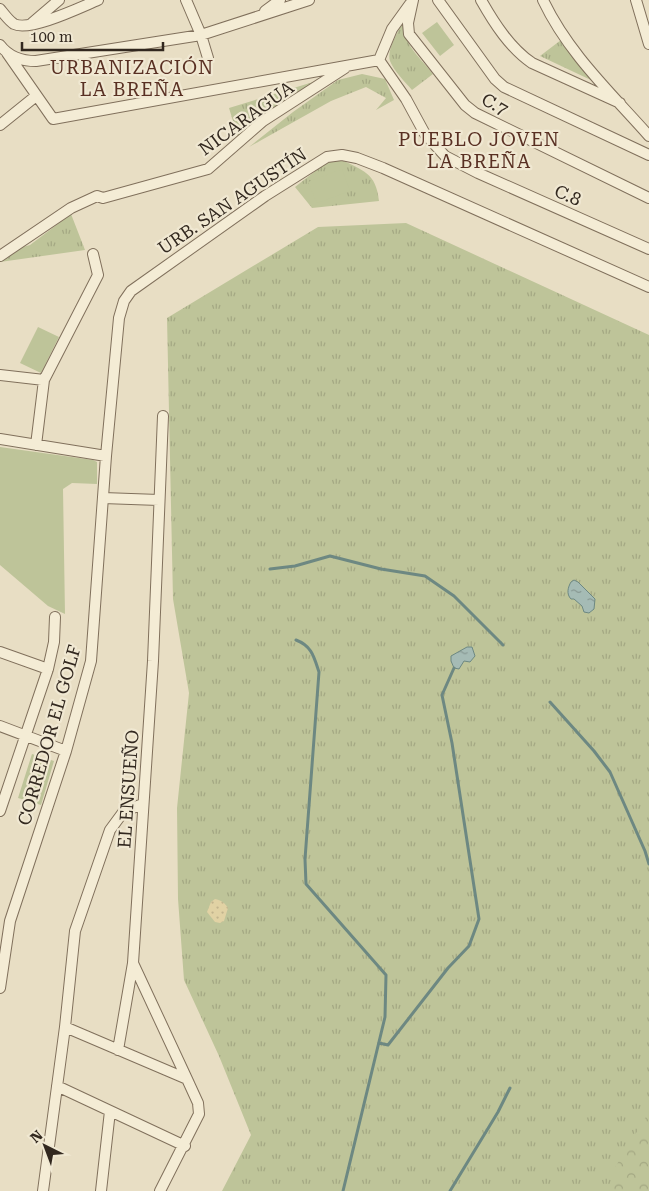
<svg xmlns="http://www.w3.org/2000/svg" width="649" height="1191" font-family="'Roboto Serif',serif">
  <defs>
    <pattern id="grass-tufts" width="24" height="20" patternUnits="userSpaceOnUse" patternTransform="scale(1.25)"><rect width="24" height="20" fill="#bec499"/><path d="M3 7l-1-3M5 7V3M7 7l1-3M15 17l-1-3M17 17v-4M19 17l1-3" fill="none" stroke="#a4a883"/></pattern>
    <pattern id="forest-crowns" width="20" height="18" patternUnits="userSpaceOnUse" patternTransform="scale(1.25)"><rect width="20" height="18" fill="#bec499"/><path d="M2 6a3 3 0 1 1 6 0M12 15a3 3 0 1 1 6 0" fill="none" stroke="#a4a883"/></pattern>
    <pattern id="sand-dots" width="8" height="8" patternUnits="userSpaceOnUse" patternTransform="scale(1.25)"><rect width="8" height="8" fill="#e1d2a4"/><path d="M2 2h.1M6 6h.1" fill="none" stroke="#c2b48d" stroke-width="1.8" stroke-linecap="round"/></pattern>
    <pattern id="water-ripples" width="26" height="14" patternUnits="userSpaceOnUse" patternTransform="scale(1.25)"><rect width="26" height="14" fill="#a5bbb5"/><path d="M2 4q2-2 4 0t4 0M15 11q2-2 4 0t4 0" fill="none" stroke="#879893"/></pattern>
  </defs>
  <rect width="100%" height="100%" fill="#e8dec4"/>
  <path fill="url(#grass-tufts)" d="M404,20C400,42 421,58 433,74L412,90C405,82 394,71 390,61C386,50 399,30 404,20Z
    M561,40L593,81L540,56Z
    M362,74L385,79L394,100L376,110L386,98L366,87L331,101L249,147L293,112L338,80Z
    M326,78L239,141L229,108Z
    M340,159C363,171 376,172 379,201L312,208L295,187L328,161Z
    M71,214L85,250L0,262V257L12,250L30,245Z
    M406,223L649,335V1191H222L251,1135L219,1056L184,980L178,899L177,808L189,693L173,599L167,318L318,227Z"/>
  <path fill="url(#forest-crowns)" d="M649,1112V1191H611L614,1169Z"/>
  <path fill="url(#sand-dots)" d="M215,899C221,900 225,903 228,908L224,921L220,923L215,922L207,912L211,902Z"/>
  <path fill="#bec499" d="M437,22L454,45L440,56L422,33Z
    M342,169L350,191L317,203L308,182Z
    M38,327L59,337L41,373L20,363Z
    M0,447L93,460L97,462V484L72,483L63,489L65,614L48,606L0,565Z
    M32,754L54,761L41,805L18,798Z"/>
  <path fill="url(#water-ripples)" stroke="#6d8882" d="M574,580L578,582L595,599L594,609L589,613L584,612L582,606L574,599H571C566,594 568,587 571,582Z
    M467,647H472L475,656L470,662L464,661L459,669L454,668L451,661V656Z"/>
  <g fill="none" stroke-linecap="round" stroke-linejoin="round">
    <path stroke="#6d8882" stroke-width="3" d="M270,569L295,566L330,556L381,569L425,576L454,596L503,645
      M296,640C312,646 314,657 319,672L305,859L306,884L386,975L385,1017L343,1191
      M550,702L594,751L610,772L645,851L649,864
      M379,1043L388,1045L448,968L469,946L479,919L452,743L442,695L454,668
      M450,1191L498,1112L510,1088"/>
    <defs>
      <path id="minor" d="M186,0L201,35L208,58
        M413,0L408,23L409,34L465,105L475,113L649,198
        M438,0L495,79L504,87L649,155
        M481,0C494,23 510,48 532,63L620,103
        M543,0C568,53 611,93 649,136
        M636,0L649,44
        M0,9C4,14 9,21 14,24C30,32 81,7 98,0
        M265,11L280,0
        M32,23L59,0
        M0,45C9,57 21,61 36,61L201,35L309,0
        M7,53L53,119L379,60
        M379,60L406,99L425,134L445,156L478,173L649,249
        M379,60L392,29L410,4
        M0,125L36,96
        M0,256L71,208L97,196L103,198L208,169L263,121L345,68
        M0,375L44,380
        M0,439L106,456
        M36,445L44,380L98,275L93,254
        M103,498L159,500
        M0,652L48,669
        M0,726L66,751
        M0,811L48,669L54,642L55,617
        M0,988L10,921L66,751L91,661L106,456L119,318L124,301L131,291L265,196L327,157L342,155L357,158L383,168L649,287
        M65,1027L187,1079
        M118,1050L133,963
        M57,1086L185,1146
        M43,1191L65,1027L75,931L110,830L124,811L143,804
        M101,1191L110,1111
        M160,1191L199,1114L198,1103L187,1079L133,963L153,661L163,416"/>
    </defs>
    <use href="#minor" stroke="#80705c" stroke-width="12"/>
    <use href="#minor" stroke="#f4ecd5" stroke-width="10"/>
  </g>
  <g text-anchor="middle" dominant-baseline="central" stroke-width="4.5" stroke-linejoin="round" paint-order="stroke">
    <g font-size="18" fill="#32281f" stroke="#f0e8d2">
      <text transform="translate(495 104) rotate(30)">C.7</text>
      <text transform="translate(246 118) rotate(-36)">NICARAGUA</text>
      <text transform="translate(568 195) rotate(24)">C.8</text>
      <text transform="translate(232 201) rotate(-34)">URB. SAN AGUSTÍN</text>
      <text transform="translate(49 735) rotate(-74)">CORREDOR EL GOLF</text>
      <text transform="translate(128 789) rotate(-86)">EL ENSUEÑO</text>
    </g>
    <g font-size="19" letter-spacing="1" fill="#593023" stroke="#f0e8d2">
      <text x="132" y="67">URBANIZACIÓN<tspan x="132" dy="22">LA BREÑA</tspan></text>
      <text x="479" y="139">PUEBLO JOVEN<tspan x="479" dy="22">LA BREÑA</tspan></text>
    </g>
  </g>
  <g transform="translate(45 1146) rotate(318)" stroke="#f0e8d2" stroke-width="4" paint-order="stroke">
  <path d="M0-4L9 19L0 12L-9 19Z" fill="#32281f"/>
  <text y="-8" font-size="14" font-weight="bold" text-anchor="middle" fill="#32281f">N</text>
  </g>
  <path d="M22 42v8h141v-8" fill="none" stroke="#32281f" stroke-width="2.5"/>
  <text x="30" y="42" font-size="15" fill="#32281f" stroke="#f0e8d2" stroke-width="4" paint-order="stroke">100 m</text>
</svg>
